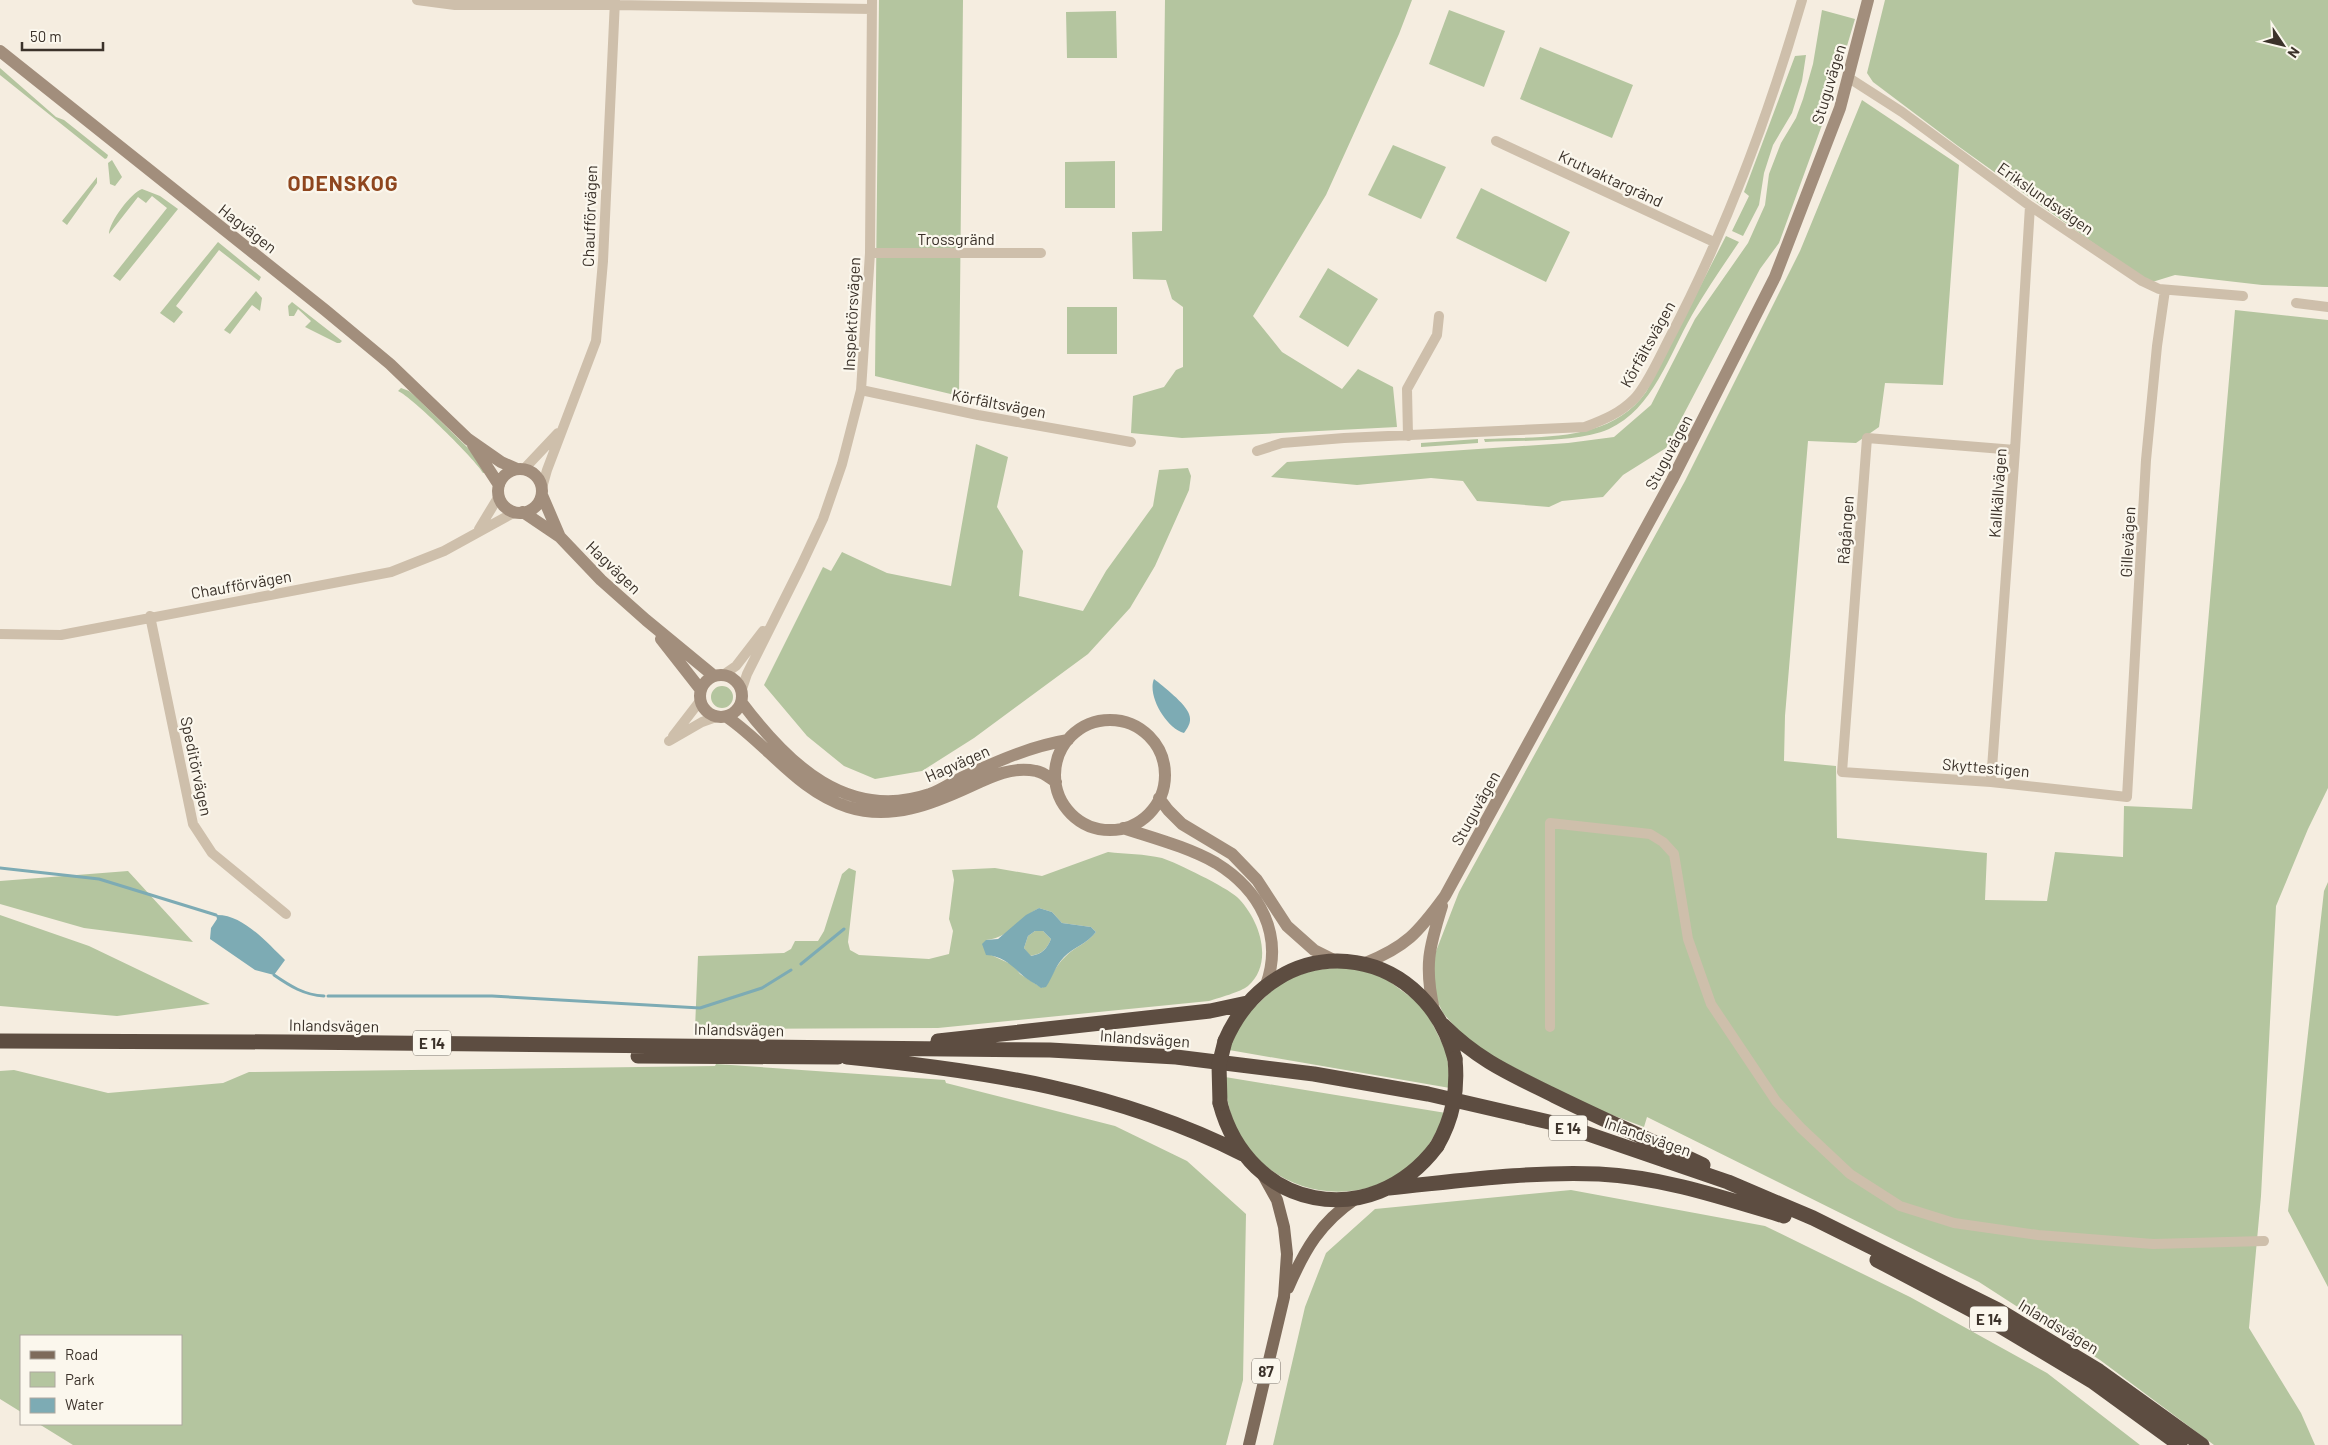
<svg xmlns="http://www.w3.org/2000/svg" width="2328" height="1445" font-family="Barlow,sans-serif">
  <rect width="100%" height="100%" fill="#f5ede0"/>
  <path fill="#b4c59f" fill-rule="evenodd" d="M879,0H963L959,396L875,376Z
    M1165,0H1412L1399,34L1326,195L1253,316L1282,352L1342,389L1358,369L1393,387L1397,427L1182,438L1131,433L1133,396L1164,387L1176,370L1183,367V307L1172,299L1166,280L1133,279L1132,232L1162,231Z
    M1885,0H2328V287L2262,285L2175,275L2149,283L1958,146L1873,82L1867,73Z
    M1449,10L1505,31L1484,87L1429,64Z
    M1822,10L1855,19L1844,56L1838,54L1827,86L1834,92L1779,243L1760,269L1666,448L1623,475L1603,497L1562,501L1549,507L1477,501L1463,481L1431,478L1357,485L1271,477L1287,462L1568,443L1614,437L1651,405L1695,319L1748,243L1765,205L1769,174L1781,143L1796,118L1803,99L1813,64Z
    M1116,11L1117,58H1067L1066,12Z
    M1540,47L1633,85L1612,138L1520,99Z
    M1806,55L1802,81L1792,113L1773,145L1764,173L1759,205L1743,236L1732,231L1749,196L1744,192L1795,56Z
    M0,68L56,117L64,120L108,155L107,158L105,159L0,75Z
    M1862,100L1959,165L1943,385L1885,383L1879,427L1856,443L1808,441L1785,716L1784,761L1836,766L1837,838L1987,853L1985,900L2047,901L2055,852L2123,857L2124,806L2192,809L2235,310L2328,320V788L2308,829L2276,906L2261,1196L2249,1328L2301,1413L2315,1445H2214L2100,1360L1979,1282L1647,1117L1644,1127L1591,1107L1472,1046L1443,1013L1436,998L1433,959L1459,892L1685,481L1800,251Z
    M1393,145L1446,167L1421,219L1368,195Z
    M112,160L122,177L115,186L110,184L108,163Z
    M1115,161V208H1065V162Z
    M97,177V183L67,225L62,221Z
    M1481,188L1570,232L1546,282L1456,238Z
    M142,189L160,196L178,209L120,281L113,276L167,208L152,196L146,203L138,197L109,234C109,222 131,193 142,189Z
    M1726,236L1739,242C1723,266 1706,290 1692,315C1669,355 1653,409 1609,429C1577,443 1520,440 1485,442L1484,439C1541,436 1610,443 1646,392Z
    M218,242L261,277L259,281L219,250L176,306L183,312L174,323L160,313Z
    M1328,268L1378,299L1348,347L1299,317Z
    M256,291L262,298L260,311L252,305L230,334L224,330Z
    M292,302L342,341L340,343H337L305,327L311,321L298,309L294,316H289L288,306Z
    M1067,307H1117V354H1067Z
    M401,388L409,391L416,397L468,448L487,473H483C476,460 412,397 398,391Z
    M1478,439V443L1421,447V443Z
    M976,444L1008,457L997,507L1023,551L1019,596L1083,611L1106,571L1153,506L1159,470L1188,468L1191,476L1189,490L1155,566L1130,608L1088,654L974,738L922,771L875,779L844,766L807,736L764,685L823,567L831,571L842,552L887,573L951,586Z
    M711 697a11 11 0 1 1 22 0a11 11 0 1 1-22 0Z
    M1108,852C1125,854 1145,854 1162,858C1177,863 1226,887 1237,897C1259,918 1275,962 1248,986C1241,992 1218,998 1209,1001L938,1028L695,1029L698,956L784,953L791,949L795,941H818L824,931L842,874L849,868L856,871L848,942L850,950L859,955L929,959L949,954L953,931L949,919L954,880L952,870L995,868L1042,876ZM1039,908L1052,912L1062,923L1091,927L1096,932C1087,944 1074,947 1065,957C1054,967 1052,979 1042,988L1020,974L1013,965L991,955L986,940C1010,938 1018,919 1039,908Z
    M128,871L193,942L84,928L0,904V881Z
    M2328,882V1287L2288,1211L2324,891Z
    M0,915L89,946L210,1004L117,1016L0,1006Z
    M1035,931H1043L1051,939C1047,949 1042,954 1030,956L1024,948L1028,936Z
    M1348,967L1382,976L1424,1007L1447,1053L1450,1088L1229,1050L1243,1018L1281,982L1313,970Z
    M716,1064L945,1080L946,1083L1115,1126L1187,1161L1246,1214L1243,1380L1226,1445H73L39,1424H181V1336H21V1412L0,1399V1071L14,1070L108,1093L223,1083L249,1072L715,1066Z
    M1225,1077L1446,1113C1436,1133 1426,1154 1408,1168C1356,1208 1280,1196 1244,1142C1231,1123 1226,1100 1225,1077Z
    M1571,1190L1765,1226L1910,1297L2047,1373L2140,1445H1273L1305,1307L1326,1253L1375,1209Z"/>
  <path fill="#7dabb4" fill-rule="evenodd" d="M1154,679C1163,686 1186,704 1189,714C1192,722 1188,727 1184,733C1166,728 1147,695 1154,679Z
    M1039,908L1052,912L1062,923L1091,927L1096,932C1087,944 1074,947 1064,957C1055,966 1053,977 1046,987L1041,988C1035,983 1027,980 1021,974C1010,964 1002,956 986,955L982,944L986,940L998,939L1026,915ZM1035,931H1043L1051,939C1047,949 1042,954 1031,956L1024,948L1028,936Z
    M216,915C243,914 267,943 285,960L274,975L255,970L210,939L211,928L217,919Z"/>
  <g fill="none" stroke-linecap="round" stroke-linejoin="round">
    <path stroke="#7dabb4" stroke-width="3" d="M0,868L99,879L216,915
      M801,964L844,929
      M274,975C290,986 304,995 324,996
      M328,996H492L700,1008L762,988L791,970"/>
    <path stroke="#cebfab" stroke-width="10" d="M417,0L455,5H614L872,9
      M1849,78L1902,112L2030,206L2142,281L2159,289L2243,296
      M1496,141L1714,242
      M870,253H1041
      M2296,303L2328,307
      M861,390L978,415L1131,442
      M1408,436L1407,389L1437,335L1439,316
      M2015,450L1867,438L1842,772L1991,782L2127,797L2146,460L2157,346L2165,290
      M1257,451L1282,443L1344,438L1585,427C1603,420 1619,414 1634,399C1647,386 1661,354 1670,337C1725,232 1769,114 1802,0
      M524,469L558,433
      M542,488L547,470L596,341L603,261L615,0
      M479,529L499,496
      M150,616L193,824L212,853L286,914
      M0,634L61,635L391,572L444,551L515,512
      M723,675L736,666L763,631
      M742,689L747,674L801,566L823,519L842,464L861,390L870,253L872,0
      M673,736L700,701
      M669,741L702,722L716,717
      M1991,782L2015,450L2030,206
      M1550,1027V823L1650,834L1663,842L1674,854L1688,939L1711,1004L1776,1101L1801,1128L1850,1174L1900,1206L1954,1223L2038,1235L2153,1244L2264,1241"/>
    <path stroke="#a28e7c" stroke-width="12" d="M0,51L325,310L390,364L468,439L501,462L517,469
      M473,445L499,485
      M498 491a22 22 0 1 1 44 0a22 22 0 1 1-44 0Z
      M542,495L560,537
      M523,512L560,537L601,580L646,620L714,676
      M661,639L701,690
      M700 696a21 21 0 1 1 42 0a21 21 0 1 1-42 0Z
      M742,703C788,764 847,822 930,794C941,790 951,783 961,778C995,762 1031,746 1068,740
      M727,717C769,746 798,791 848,807C891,821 932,804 971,786C992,776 1013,766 1036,771C1043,772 1050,778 1056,782
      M1055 775a55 55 0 1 1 110 0a55 55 0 1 1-110 0Z
      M1159,798L1168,810L1182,824L1232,854L1257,880L1287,926L1314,950L1336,961
      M1123,828C1153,838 1188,847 1216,863C1260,890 1284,935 1266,985
      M1363,964C1406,947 1418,933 1445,896L1672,480L1775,277L1840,108L1868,0
      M1434,1010C1424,966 1429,948 1442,906"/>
    <path stroke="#7e6b5b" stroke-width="12" d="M1288,1288C1305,1249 1320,1223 1355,1199
      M1249,1445L1284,1297L1287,1254L1284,1227L1277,1200L1262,1173"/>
    <path stroke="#5d4d41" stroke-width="15" d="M1443,1025C1479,1061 1511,1074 1555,1096C1604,1120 1654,1142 1703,1165
      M0,1041L292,1042L1050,1050L1176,1057L1314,1074L1428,1094L1562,1125L1728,1182L1813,1218L1998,1310L2099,1371L2202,1445
      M938,1041L1210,1011L1247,1003
      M1225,1041C1275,926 1423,938 1455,1059
      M638,1056L838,1057
      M847,1057C986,1071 1116,1090 1243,1154
      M1220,1103C1248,1210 1371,1234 1437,1146
      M1389,1188C1459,1181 1529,1171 1599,1174C1662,1177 1724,1198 1784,1216
      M1877,1260L1985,1317L2092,1381L2180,1445"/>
    <path stroke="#5d4d41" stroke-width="15" d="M1220,1103L1219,1065L1225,1041
      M1437,1146C1453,1118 1458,1091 1455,1059"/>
  </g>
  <g text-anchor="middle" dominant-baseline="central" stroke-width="4.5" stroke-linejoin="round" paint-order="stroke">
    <g fill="#fbf7ed" stroke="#756d64" stroke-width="1">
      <rect x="413" y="1030.5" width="38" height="25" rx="4"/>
      <rect x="1549" y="1115.5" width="38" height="25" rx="4"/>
      <rect x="1970" y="1306.5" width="38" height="25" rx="4"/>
      <rect x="1252" y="1358.5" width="28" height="25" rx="4"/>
    </g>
    <g font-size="15" font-weight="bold" fill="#3b322a">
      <text x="432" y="1043">E 14</text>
      <text x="1568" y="1128">E 14</text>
      <text x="1989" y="1319">E 14</text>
      <text x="1266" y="1371">87</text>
    </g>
    <g font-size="16" fill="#3b322a" stroke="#fbf7ed">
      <text transform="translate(1828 84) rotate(-73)">Stuguvägen</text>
      <text transform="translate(1611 178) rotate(25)">Krutvaktargränd</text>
      <text transform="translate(2046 198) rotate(35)">Erikslundsvägen</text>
      <text transform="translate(589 216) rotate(-88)">Chaufförvägen</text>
      <text transform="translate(248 228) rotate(38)">Hagvägen</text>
      <text x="956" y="238">Trossgränd</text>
      <text transform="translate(851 314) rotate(-87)">Inspektörsvägen</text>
      <text transform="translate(1647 344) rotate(-61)">Körfältsvägen</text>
      <text transform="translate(999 403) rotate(11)">Körfältsvägen</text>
      <text transform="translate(1668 452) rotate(-62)">Stuguvägen</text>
      <text transform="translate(1997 493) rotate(-86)">Kallkällvägen</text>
      <text transform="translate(1845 530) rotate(-86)">Rågången</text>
      <text transform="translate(2127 542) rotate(-87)">Gillevägen</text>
      <text transform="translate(614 567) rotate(44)">Hagvägen</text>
      <text transform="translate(241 584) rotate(-10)">Chaufförvägen</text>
      <text transform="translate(957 763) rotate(-24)">Hagvägen</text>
      <text transform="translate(197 766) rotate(78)">Speditörvägen</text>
      <text transform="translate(1986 767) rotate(5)">Skyttestigen</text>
      <text transform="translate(1475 808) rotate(-61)">Stuguvägen</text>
      <text transform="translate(334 1025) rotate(1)">Inlandsvägen</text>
      <text transform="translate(739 1029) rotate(1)">Inlandsvägen</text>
      <text transform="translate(1145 1038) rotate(4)">Inlandsvägen</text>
      <text transform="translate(1648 1136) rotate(19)">Inlandsvägen</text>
      <text transform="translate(2059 1326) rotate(31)">Inlandsvägen</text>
    </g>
    <g font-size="21" font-weight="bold" letter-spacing="1" fill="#8f461e" stroke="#fbf7ed">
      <text x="343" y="182">ODENSKOG</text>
    </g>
  </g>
  <rect x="20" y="1335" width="162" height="90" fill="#fbf7ed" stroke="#aea89f"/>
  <rect x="30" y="1351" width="25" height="8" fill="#7e6b5b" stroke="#aea89f"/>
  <text x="65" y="1360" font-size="15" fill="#3b322a">Road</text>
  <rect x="30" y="1372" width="25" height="15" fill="#b4c59f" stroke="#aea89f"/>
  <text x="65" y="1385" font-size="15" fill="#3b322a">Park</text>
  <rect x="30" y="1398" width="25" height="15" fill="#7dabb4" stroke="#aea89f"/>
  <text x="65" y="1410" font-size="15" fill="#3b322a">Water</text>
  <g transform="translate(2283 45) rotate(125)" stroke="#fbf7ed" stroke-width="4" paint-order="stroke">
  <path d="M0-4L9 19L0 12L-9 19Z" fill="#3b322a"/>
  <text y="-8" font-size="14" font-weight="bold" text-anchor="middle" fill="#3b322a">N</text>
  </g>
  <path d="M22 42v8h81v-8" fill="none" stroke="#3b322a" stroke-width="2.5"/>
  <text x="30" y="42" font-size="15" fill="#3b322a" stroke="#fbf7ed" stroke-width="4" paint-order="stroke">50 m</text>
</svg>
